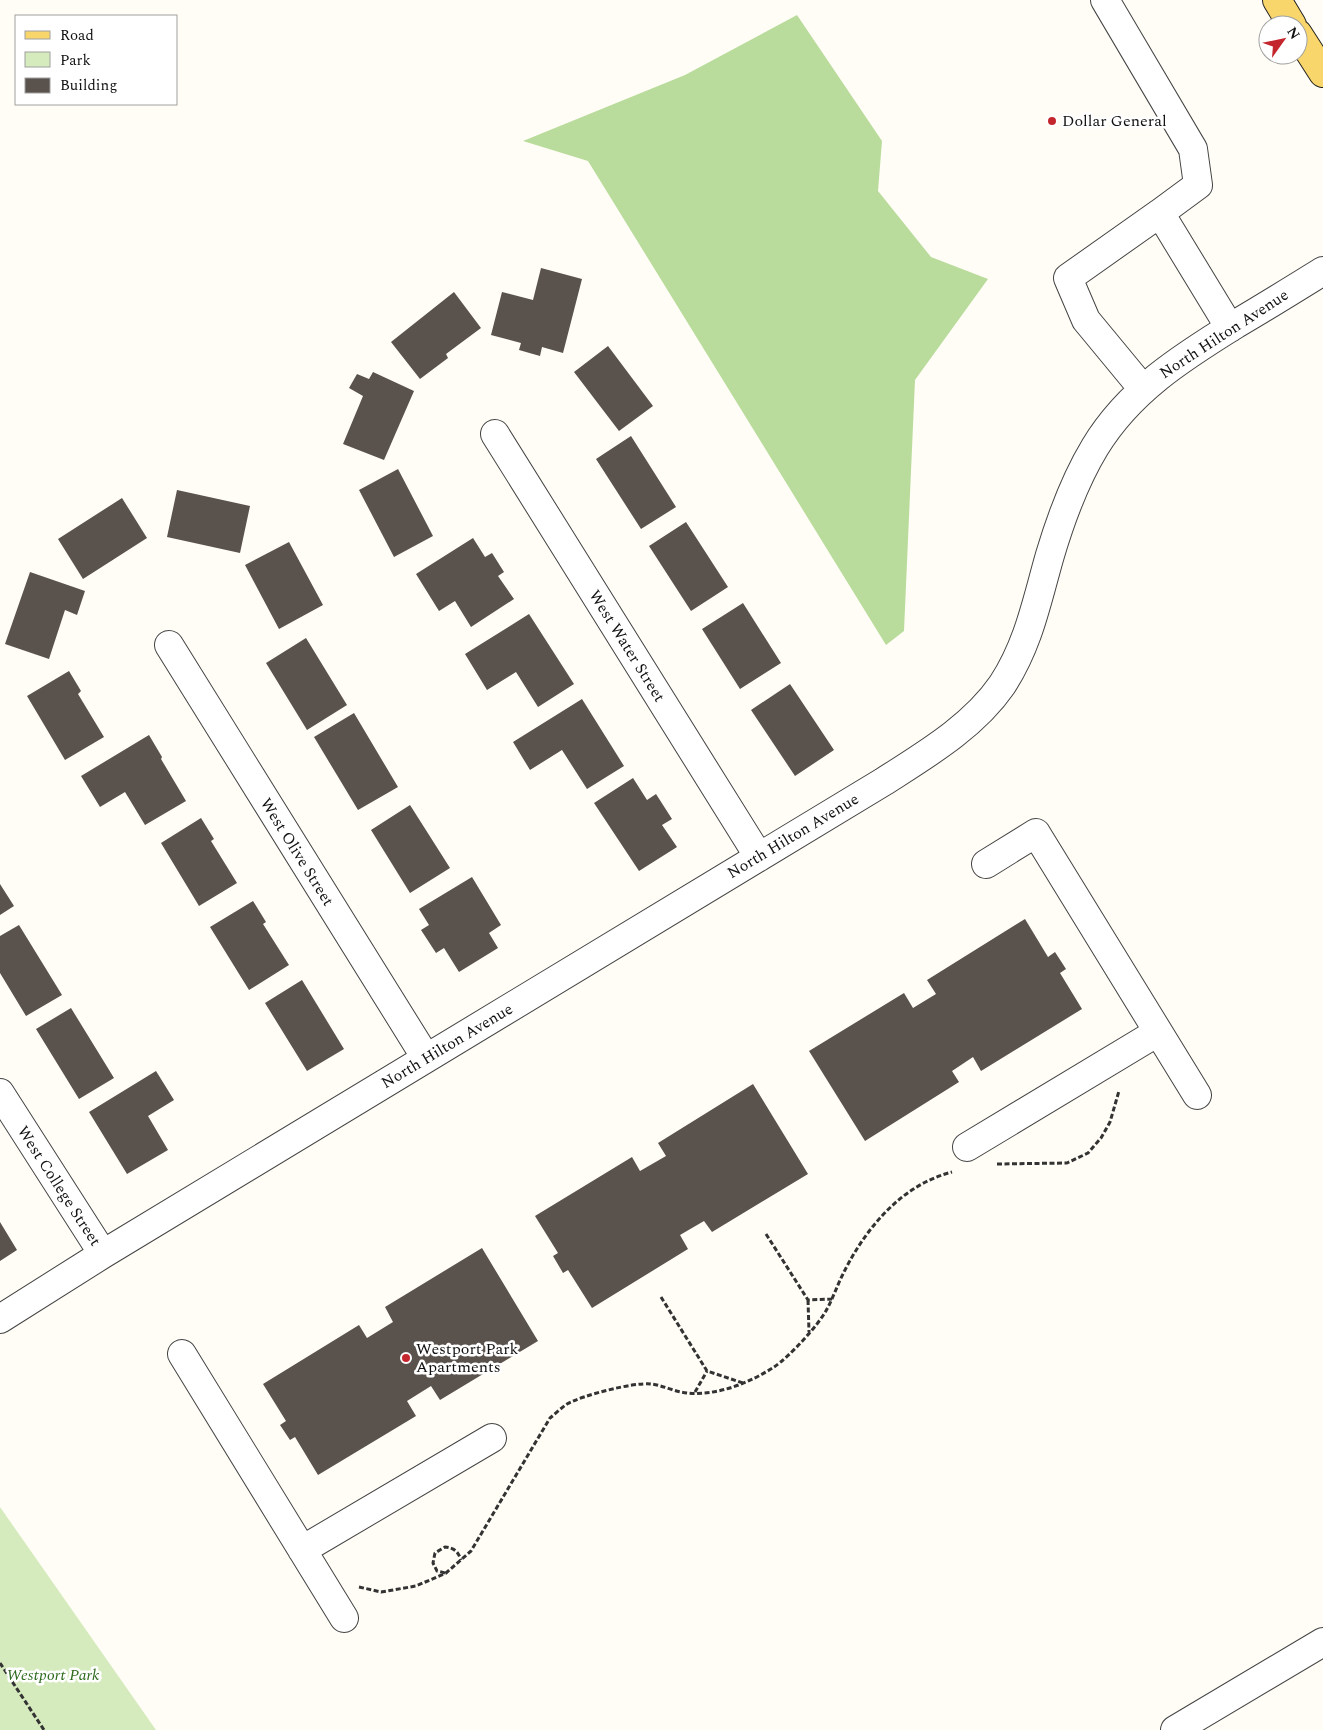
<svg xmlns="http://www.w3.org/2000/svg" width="1323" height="1730" font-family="Spectral,serif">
  <rect width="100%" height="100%" fill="#fffdf5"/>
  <path fill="#d5ebbd" d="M0,1507L156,1730H0Z"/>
  <path fill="#b9dc9c" d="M797,15L882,141L878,191L931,257L988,279L915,380L904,631L886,645L588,161L523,141L685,75Z"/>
  <path fill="#5a524d" d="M541,268L582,279L563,353L542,347L540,356L519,350L521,343L491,335L502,292L533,300Z
    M454,292L481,328L446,354L448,358L420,379L391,342Z
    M608,346L653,406L619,431L574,372Z
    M373,372L414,391L384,460L343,444L363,396L349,388L357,374L369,379Z
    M631,436L676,507L641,529L596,459Z
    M398,469L433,536L394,557L359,490Z
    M177,490L250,506L240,553L167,537Z
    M122,498L147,538L83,579L58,539Z
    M686,522L728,587L691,611L649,546Z
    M473,538L485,557L492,553L504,572L498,576L514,599L471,627L455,601L439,611L416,574Z
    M289,542L323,605L279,629L245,565Z
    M30,572L85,591L77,615L65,610L49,659L5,644Z
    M743,603L781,663L740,689L702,629Z
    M529,614L574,684L538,707L516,672L487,690L465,654Z
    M306,638L347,705L307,730L266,663Z
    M69,671L81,691L78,694L104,737L65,760L27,696Z
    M790,684L834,750L795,776L751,710Z
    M582,699L624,766L587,789L562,750L530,770L513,742Z
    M354,713L398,787L358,810L314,737Z
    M149,735L162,757L161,759L186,801L145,825L125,792L100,807L81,776Z
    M633,778L647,800L656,794L672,819L662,825L677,847L639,871L594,803Z
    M410,805L450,868L410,893L371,830Z
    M201,818L214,839L211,841L237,883L199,906L161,843Z
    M472,877L501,925L489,933L498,948L459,972L444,948L436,953L421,930L429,925L419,909Z
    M0,884L14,906L0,915Z
    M253,901L266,922L263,924L289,965L249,990L210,927Z
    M1025,919L1048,957L1055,952L1066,969L1060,973L1082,1009L981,1071L973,1057L952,1071L959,1082L865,1141L809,1051L904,993L913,1008L936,994L927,980Z
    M19,925L62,995L26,1016L0,973V936Z
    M302,980L344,1049L307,1071L265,1003Z
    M71,1008L114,1078L79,1099L36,1029Z
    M156,1071L174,1100L148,1116L168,1150L127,1174L89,1112Z
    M753,1084L808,1174L712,1232L704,1221L680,1235L688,1249L592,1308L568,1270L563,1273L553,1256L558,1253L535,1216L632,1157L640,1171L666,1156L658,1143Z
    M0,1222L17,1250L0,1261Z
    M482,1248L538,1341L440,1400L431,1386L407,1401L416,1416L318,1475L295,1437L290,1440L280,1425L286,1421L263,1384L359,1325L367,1338L393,1322L385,1307Z"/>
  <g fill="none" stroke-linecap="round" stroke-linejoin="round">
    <defs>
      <path id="minor" d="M1105,0L1193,149L1198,185L1160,213
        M1143,389L1086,320L1068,278L1160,213L1230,328
        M495,434L759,857
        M169,645L426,1058
        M986,864L1036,833L1197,1095
        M0,1093L103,1254
        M967,1147L1158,1032
        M0,1319L103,1254L883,782C925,755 973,727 1002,685C1029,644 1037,600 1050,555C1061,518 1075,480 1095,447C1129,391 1181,358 1236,324C1265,307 1294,289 1323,271
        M182,1354L344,1618
        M302,1550L492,1438
        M1175,1730L1323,1642"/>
      <path id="major" d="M1277,0L1292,25
        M1298,34L1323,73"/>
    </defs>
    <use href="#minor" stroke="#444" stroke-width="30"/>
    <use href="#major" stroke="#222" stroke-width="30"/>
    <path stroke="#333" stroke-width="3" stroke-dasharray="5 2.5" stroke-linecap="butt" d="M997,1164L1067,1163L1088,1153L1101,1138L1110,1122L1119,1091
      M766,1234L808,1300L832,1299
      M661,1297L707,1371L743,1383
      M808,1300L809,1332
      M695,1392L707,1371
      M445,1573L437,1571L433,1563L435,1553L445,1547C454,1548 458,1551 461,1560
      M359,1587L381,1592L416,1586L446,1573L471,1551L550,1418C555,1414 561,1408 567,1404C583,1395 634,1382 651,1384C661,1385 671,1390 681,1392C712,1398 748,1384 774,1367C789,1357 818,1326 827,1309C833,1298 837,1286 843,1274C865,1229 901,1185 952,1172
      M0,1663L44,1730"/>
    <use href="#minor" stroke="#fff" stroke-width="28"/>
    <use href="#major" stroke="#f9d66b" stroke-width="28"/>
  </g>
  <g fill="#c4262e" stroke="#fff" stroke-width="2">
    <circle cx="1052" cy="121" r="5"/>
    <circle cx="406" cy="1358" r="5"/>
  </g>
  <g text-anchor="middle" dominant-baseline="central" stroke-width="5" stroke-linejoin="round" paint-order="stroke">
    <g font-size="16" fill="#111" stroke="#fff" text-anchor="start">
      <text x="1062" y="121">Dollar General</text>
      <text x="416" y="1349">Westport Park<tspan x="416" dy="18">Apartments</tspan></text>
    </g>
    <g font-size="16" fill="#111" stroke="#fff">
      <text transform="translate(1224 334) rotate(-33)">North Hilton Avenue</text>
      <text transform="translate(627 646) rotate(58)">West Water Street</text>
      <text transform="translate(793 836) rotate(-31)">North Hilton Avenue</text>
      <text transform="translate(297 852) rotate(58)">West Olive Street</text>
      <text transform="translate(447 1046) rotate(-31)">North Hilton Avenue</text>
      <text transform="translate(59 1186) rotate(57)">West College Street</text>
    </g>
    <g font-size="16" font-style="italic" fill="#2f6b1f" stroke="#fff">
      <text x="53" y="1675">Westport Park</text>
    </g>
  </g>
  <rect x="15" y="15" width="162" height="90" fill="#ffffff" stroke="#a0a0a0"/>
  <rect x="25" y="31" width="25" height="8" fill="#f9d66b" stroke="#a0a0a0"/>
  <text x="60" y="40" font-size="15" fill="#111111">Road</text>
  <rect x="25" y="52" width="25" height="15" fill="#d5ebbd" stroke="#a0a0a0"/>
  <text x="60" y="65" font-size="15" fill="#111111">Park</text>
  <rect x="25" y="78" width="25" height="15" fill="#5a524d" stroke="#a0a0a0"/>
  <text x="60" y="90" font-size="15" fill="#111111">Building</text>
  <g transform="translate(1283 40) rotate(57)"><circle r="24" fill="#ffffff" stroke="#a0a0a0"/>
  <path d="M0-4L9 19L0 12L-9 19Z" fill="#c4262e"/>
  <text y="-8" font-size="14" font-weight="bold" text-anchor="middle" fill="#111111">N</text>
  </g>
</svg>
